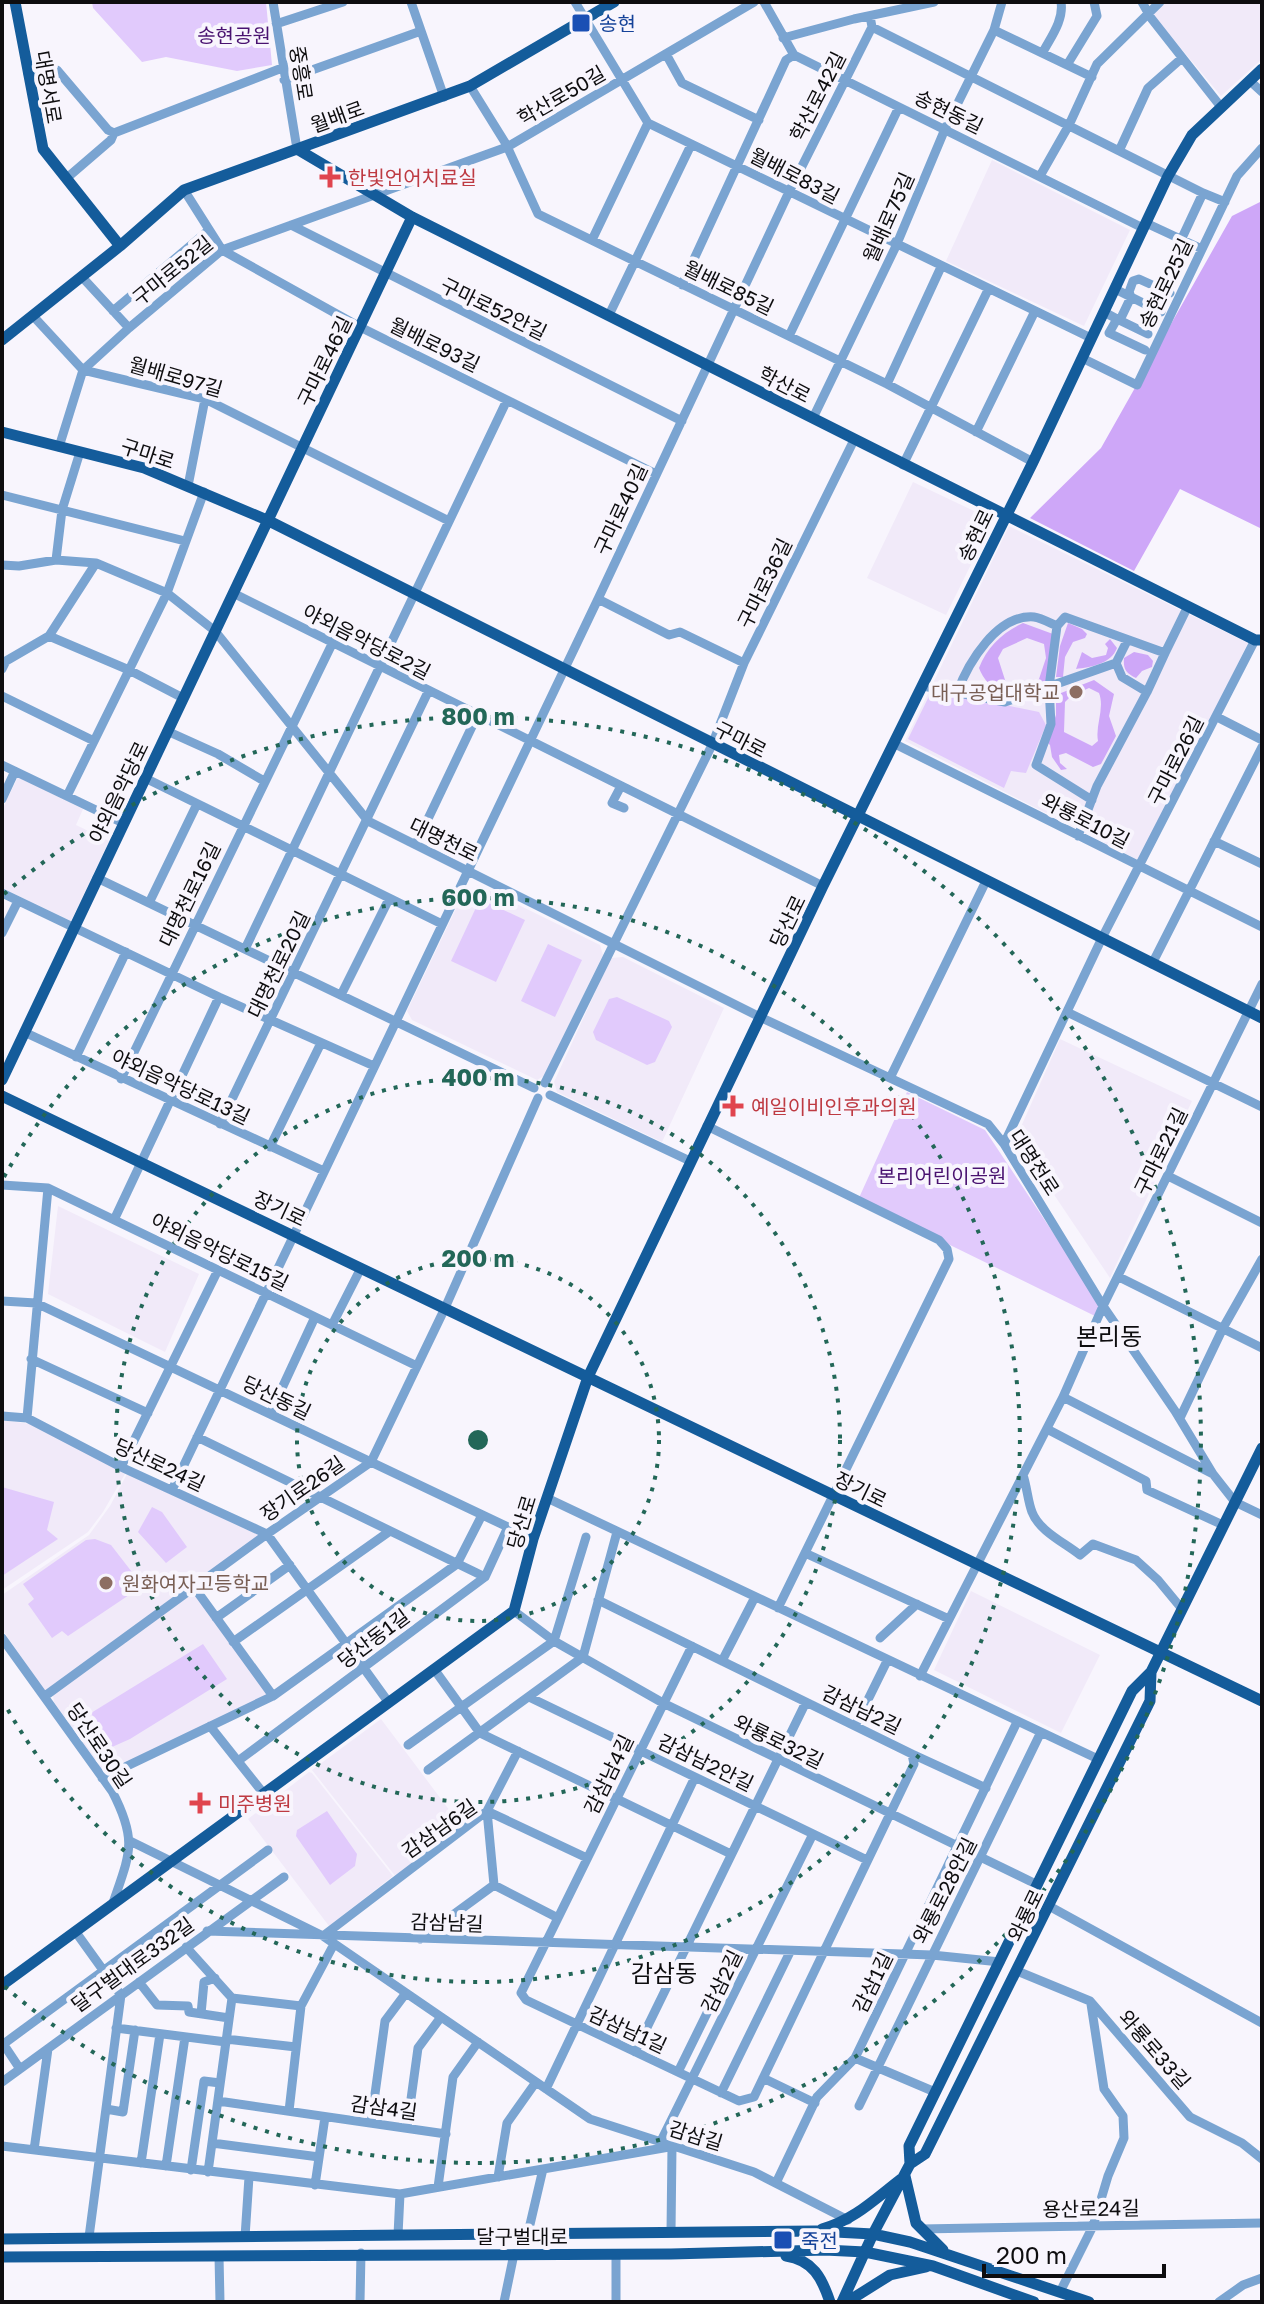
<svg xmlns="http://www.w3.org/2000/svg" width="1264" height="2304" font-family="'Golos Text','Noto Sans KR',sans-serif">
  <rect width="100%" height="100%" fill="#f8f5fd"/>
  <path fill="#f1eaf9" d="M1166,2H1262V59L1221,96L1153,15Z
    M992,160L1130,230L1084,326L946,261Z
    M913,482L993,520L946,615L867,578Z
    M1009,526L1248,643L1140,861L905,741Z
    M18,777L83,809L76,825L109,841L71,921L2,888V810Z
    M478,885L600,945L603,955L544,1076L537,1080L412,1020L407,1011L464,892Z
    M623,957L724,1008L662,1142L557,1092L554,1082L611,958Z
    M1060,1039L1192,1101L1110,1278L1016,1138Z
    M58,1206L199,1274L165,1352L48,1294Z
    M2,1420L30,1424L124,1471L125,1474L103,1512L88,1532L2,1590Z
    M127,1474L259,1535L46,1693L2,1629V1595L89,1535L110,1506Z
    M971,1591L1100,1655L1061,1733L934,1670Z
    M190,1594L195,1595L268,1695L110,1772L103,1771L54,1702L53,1695Z
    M381,1719L462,1827L396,1877L312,1770Z
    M309,1772L312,1773L393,1876L329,1926L248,1819Z"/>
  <path fill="#e1cafc" d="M92,2H266L272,65L237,71L166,57L142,62L93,8Z
    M938,691L1039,712L1046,725L1026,773L1011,771L1004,788L908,739L931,692Z
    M480,899L525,920L496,982L451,961Z
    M548,944L582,960L555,1017L521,1001Z
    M617,997L669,1021L672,1027L655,1062L647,1065L596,1040L593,1032L609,999Z
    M907,1092L985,1130L1101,1305L1095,1316L858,1200Z
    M2,1487L54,1502L47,1530L58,1539L2,1576Z
    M152,1507L162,1512L187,1547L166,1563L138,1532Z
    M95,1539L111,1545L135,1576L132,1593L68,1636L62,1631L52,1638L28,1604L34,1599L23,1584L86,1540Z
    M203,1644L227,1679L130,1739L112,1747L91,1713Z
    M327,1811L357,1854L355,1866L330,1885L296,1836L297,1830Z"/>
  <path fill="#cea7f8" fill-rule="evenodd" d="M1262,201V529L1180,489L1134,571L1030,518L1101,448L1232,216Z
    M1023,623L1053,634L1046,684L1036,690L1024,689V685L1039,679L1046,658L1044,644L1027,638L1003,649L998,658L1006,683L1004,691C992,690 983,679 979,668C987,647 1003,632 1023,623Z
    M1068,623L1082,629L1087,634L1085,638L1073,642L1065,657L1063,677H1056L1060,646Z
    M1110,639L1117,648C1111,664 1091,667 1076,669L1082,652L1092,658L1106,655L1108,648L1105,644Z
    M1134,652L1148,655L1153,661L1152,667L1142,671L1136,678C1126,673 1123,669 1124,658Z
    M1094,680L1114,694L1109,716L1116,736L1101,764L1093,767L1066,753L1059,755L1060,763L1067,769L1061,770L1052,757L1050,745L1047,742L1056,715V700L1061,693ZM1089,688L1099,693C1105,709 1095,725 1098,741L1092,746L1064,732L1065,702L1071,696Z"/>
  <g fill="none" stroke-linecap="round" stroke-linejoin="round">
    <path stroke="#7aa4d1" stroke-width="9" d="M273,2L297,149
      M411,2L444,97
      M575,2L648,123L1091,338
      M764,2L794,55L1143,228
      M1142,2L1151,18L1221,107
      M276,24L343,2
      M872,27L1203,193
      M994,30L1092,77
      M783,38L854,19L934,2
      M1043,52C1051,37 1064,20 1061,2
      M666,54L682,83L759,120
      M1067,65L1097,16L1094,2
      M28,74L57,70L108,130L114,133
      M284,80L421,31
      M1250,81L1262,92
      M470,86L506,144L538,214L887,384L1033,462
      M114,133L282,68
      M1119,151L1148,88L1182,58
      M1040,176L1069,125L1097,64L1160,2
      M68,177L111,140L114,133
      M184,190L222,250L360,327L656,474
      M1146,223L1202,249
      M291,225L682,421
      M592,240L648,123
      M82,277L129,328
      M682,285L786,60L794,55
      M1160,285L1203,193L1225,202
      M1115,289L1131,297L1120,320
      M113,311L209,230
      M1104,312L1117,319L1109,333L1145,350
      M1161,312L1131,297L1129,292L1133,281L1139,279L1170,293
      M609,315L691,145
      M34,317L83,370L205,399L449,521
      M1117,319L1148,334
      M789,336L899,107
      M1082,358L1137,385L1237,176L1262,148
      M887,384L941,267
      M813,418L896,246L945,129L994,30L1002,2
      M976,432L1035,311
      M59,447L83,370L129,328L222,250L507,147L754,2
      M903,465L988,290
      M188,486L205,399
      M2,495L185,541
      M56,560L62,510L80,452
      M2,565L19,566L56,560L96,563L167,593L215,631L368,821L760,1017L988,1124L1004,1144L1103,1306L1175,1411L1213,1474L1235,1502L1262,1515
      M233,593L823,886
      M598,599L669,635L680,632L744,663
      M1057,626L1049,687L1051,724L1036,765L1092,800
      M49,636L129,670L183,698
      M1165,653L1188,606
      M1116,663L1127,641
      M2,669L6,661L49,636L96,563
      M923,686L1005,702L1116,663L1122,677L1147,692L1097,786L1078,836
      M957,693C968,663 997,614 1034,617C1041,618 1050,623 1057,626L1065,617L1165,653L1147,692
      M2,696L94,741
      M1217,717L1262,740
      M167,731L218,754L264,781
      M895,744L1262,927
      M2,765L123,823
      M145,778L442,924
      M621,786L612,803L624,808
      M67,796L167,593L204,492
      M2,799L15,771
      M1214,841L1262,864
      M416,844L477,716
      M97,878L534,1088
      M2,893L219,997L374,1066
      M149,903L197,804
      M2,933L18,901
      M245,949L507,400
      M1152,964L1262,747
      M341,995L389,899
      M1067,1012L1262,1107
      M24,1032L324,1171
      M76,1057L126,952
      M891,1076L986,881
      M121,1079L332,644
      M545,1083L712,745L744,663L854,440
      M550,1095L690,1161
      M220,1124L428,692
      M707,1126L939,1240L947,1249L949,1259L778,1608
      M1004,1144L1102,938L1255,640
      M270,1147L321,1043
      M1168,1176L1262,1223
      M2,1185L48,1188L417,1366
      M114,1220L219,997
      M1119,1277L1262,1348
      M2,1301L36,1303L533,1539
      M332,1325L361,1268
      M31,1359L148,1413
      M1063,1397L1213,1474
      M270,1414L315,1317
      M2,1416L27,1418L121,1467L267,1534L389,1703
      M27,1418L48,1188
      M1180,1418L1223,1328L1262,1259
      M1047,1429L1146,1481L1147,1490L1223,1525
      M197,1437L485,1577
      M121,1467L218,1270
      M1023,1475C1027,1487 1028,1502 1032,1512C1039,1531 1065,1543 1080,1555L1093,1544L1136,1560L1158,1580L1182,1609
      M172,1490L598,599L789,192L872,27L870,16
      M547,1498L1098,1759
      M805,1553L949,1619
      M194,1587L273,1696
      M598,1600L722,1661L912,1754L914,1764L754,2097L739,2101L526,2000L521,1993L692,1646
      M514,1611L554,1641L663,1703L1038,1885
      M216,1618L290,1565
      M2,1638L112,1791C138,1841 130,1853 113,1903
      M880,1638L917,1604
      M233,1642L390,1531
      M722,1661L755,1597
      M434,1669L480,1733L731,1854
      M920,1676L1063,1397L1103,1306L1262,984
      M45,1696L267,1534L371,1462L445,1308L538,1098
      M529,1697L867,1860
      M210,1726L264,1794
      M855,1726L887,1661
      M408,1745L554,1641L586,1537
      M912,1754L986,1788
      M238,1761L485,1577L508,1527
      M428,1770L583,1657L617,1532
      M102,1778L273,1696L457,1564L482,1515
      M130,1841L323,1936L590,2119L754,2172L848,2220
      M494,1885L558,1918
      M1049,1906L1262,2023
      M75,1931L121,1995L89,2237
      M207,1931L932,1955L1000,1962
      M323,1936L487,1811L587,1858
      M420,1939L494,1885L487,1811L518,1751
      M186,1947L232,1998L208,2172
      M1017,1971L1090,2001L1190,2117L1242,2143L1262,2159
      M139,1982L157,2005L188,2006L189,2012L229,2018
      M232,1998L301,2006
      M201,2014L204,1982L215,1978
      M116,2028L226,2042
      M226,2039L296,2047
      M2,2042L20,2069
      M2,2045L268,1850
      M635,2052L806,1702
      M855,2058L935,2092
      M678,2072L738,1950
      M763,2078L815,2103
      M2,2082L284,1877
      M546,2089L695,1777
      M721,2093L790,1952
      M218,2101L446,2134
      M859,2106L1040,1734
      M106,2109L123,2112L135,2030
      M289,2111L301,2006L334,1944
      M371,2123L385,2021L406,1993
      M407,2128L418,2048L441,2017
      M212,2143L319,2157
      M660,2143L813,1834
      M2,2146L400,2194L669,2147
      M34,2150L48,2049
      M141,2163L160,2034
      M166,2166L185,2037
      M191,2170L204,2081L220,2083
      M498,2177L507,2123L536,2082
      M776,2183L817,2097L855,2058L1017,1722
      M315,2185L325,2117
      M438,2187L453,2077L478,2042
      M921,2229L1262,2223
      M671,2232L672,2146
      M528,2233L543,2169
      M398,2235L400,2194
      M245,2237L249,2177
      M616,2254V2302
      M219,2256L220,2302
      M1060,2292L1093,2226L1108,2176L1124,2138L1123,2116L1104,2089L1091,2004
      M360,2302L361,2253
      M504,2302L514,2254
      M1219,2302L1243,2285L1262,2278"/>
    <path stroke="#145c9b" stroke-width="11" d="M15,2L43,149L120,246
      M297,149L412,217L1255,640H1262
      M2,340L120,246L184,190L470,86L614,2
      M2,432L144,468L267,520L1262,1018
      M2,1080L412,217
      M2,1096L1262,1701
      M2,1985L514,1611L533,1539L588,1377L823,886L1033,462L1168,176L1192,135L1262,69
      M910,2164L925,2154L1150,1701L1151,1672
      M905,2176L916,2223L943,2250
      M822,2229C854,2220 875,2199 901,2179
      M2,2239L816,2231L873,2234L910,2242L1089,2302
      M786,2256C813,2260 822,2278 830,2302
      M2,2257L671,2254L825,2250L865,2252L933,2266L1034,2302
      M842,2302L873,2234L910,2164L909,2146L1132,1691L1151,1672L1262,1448
      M847,2302L890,2275L926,2267"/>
  </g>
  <g fill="none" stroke="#236758" stroke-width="4" stroke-dasharray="4 8">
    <circle cx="478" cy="1440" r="181"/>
    <circle cx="478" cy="1440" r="362"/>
    <path d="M4 1177A542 542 0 1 1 4 1703"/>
    <path d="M4 894A723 723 0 1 1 4 1986"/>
  </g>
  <g fill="#1a4fb4" stroke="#f8f5fd" stroke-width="3">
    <rect x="571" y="13" width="20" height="20" rx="4"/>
    <rect x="773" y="2230" width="20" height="20" rx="4"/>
  </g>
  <g fill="#e0444e" stroke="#f8f5fd" stroke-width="3">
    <path d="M326 165h8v8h8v8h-8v8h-8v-8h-8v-8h8z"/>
    <path d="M729 1094h8v8h8v8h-8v8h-8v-8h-8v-8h8z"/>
    <path d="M196 1791h8v8h8v8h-8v8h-8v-8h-8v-8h8z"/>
  </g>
  <g fill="#8d6e63" stroke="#f8f5fd" stroke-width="3">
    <circle cx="1076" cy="692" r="8"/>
    <circle cx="106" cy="1583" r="8"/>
  </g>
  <g text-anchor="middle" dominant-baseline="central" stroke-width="8" stroke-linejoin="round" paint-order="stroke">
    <g font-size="20" fill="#164399" stroke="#f8f5fd" text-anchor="start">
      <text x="599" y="23">송현</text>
      <text x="801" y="2240">죽전</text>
    </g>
    <g font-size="20" fill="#491270" stroke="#f8f5fd">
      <text x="234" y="35">송현공원</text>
      <text x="942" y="1175">본리어린이공원</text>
    </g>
    <g font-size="20" fill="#0e0d0f" stroke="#f8f5fd">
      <text transform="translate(302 73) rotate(81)">중흥로</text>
      <text transform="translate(49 87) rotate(80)">대명서로</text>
      <text transform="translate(561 95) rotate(-30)">학산로50길</text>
      <text transform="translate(817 96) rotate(-63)">학산로42길</text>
      <text transform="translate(949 111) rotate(26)">송현동길</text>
      <text transform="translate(337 116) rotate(-20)">월배로</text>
      <text transform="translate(795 175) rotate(27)">월배로83길</text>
      <text transform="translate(888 217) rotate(-66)">월배로75길</text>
      <text transform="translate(172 270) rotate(-39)">구마로52길</text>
      <text transform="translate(1165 283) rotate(-64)">송현로25길</text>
      <text transform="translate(729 287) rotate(26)">월배로85길</text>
      <text transform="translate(494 308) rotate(26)">구마로52안길</text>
      <text transform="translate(435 344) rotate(26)">월배로93길</text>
      <text transform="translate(324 361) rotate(-64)">구마로46길</text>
      <text transform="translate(176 376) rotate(16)">월배로97길</text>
      <text transform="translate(785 384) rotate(27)">학산로</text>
      <text transform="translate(148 453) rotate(18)">구마로</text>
      <text transform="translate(620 509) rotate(-65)">구마로40길</text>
      <text transform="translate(975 535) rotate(-64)">송현로</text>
      <text transform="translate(764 583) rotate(-64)">구마로36길</text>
      <text transform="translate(367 641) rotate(27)">야외음악당로2길</text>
      <text transform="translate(741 739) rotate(27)">구마로</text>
      <text transform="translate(1175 760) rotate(-63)">구마로26길</text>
      <text transform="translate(118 792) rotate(-64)">야외음악당로</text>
      <text transform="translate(1086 820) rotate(27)">와룡로10길</text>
      <text transform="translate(444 839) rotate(26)">대명천로</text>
      <text transform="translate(189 894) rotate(-64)">대명천로16길</text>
      <text transform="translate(787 921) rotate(-64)">당산로</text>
      <text transform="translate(278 964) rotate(-64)">대명천로20길</text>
      <text transform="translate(181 1086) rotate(25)">야외음악당로13길</text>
      <text transform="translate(1160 1151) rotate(-64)">구마로21길</text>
      <text transform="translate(1035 1162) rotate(57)">대명천로</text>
      <text transform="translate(280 1208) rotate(25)">장기로</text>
      <text transform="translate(220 1251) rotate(26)">야외음악당로15길</text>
      <text transform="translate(277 1397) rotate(26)">당산동길</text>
      <text transform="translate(160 1464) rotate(25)">당산로24길</text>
      <text transform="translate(302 1488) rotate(-35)">장기로26길</text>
      <text transform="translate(861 1489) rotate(26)">장기로</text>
      <text transform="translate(521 1522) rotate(-73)">당산로</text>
      <text transform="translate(373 1638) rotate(-37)">당산동1길</text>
      <text transform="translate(862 1709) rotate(26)">감삼남2길</text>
      <text transform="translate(779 1741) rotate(26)">와룡로32길</text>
      <text transform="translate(100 1745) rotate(56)">당산로30길</text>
      <text transform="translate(706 1762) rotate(26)">감삼남2안길</text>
      <text transform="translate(608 1774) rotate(-64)">감삼남4길</text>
      <text transform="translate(439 1828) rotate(-35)">감삼남6길</text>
      <text transform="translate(944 1890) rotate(-63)">와룡로28안길</text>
      <text transform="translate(1025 1915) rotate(-64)">와룡로</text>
      <text transform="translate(447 1922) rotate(2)">감삼남길</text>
      <text transform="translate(132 1964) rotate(-36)">달구벌대로332길</text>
      <text transform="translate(721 1981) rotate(-64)">감삼2길</text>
      <text transform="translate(872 1982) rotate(-64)">감삼1길</text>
      <text transform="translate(628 2029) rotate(25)">감삼남1길</text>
      <text transform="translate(1155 2049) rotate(49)">와룡로33길</text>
      <text transform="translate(384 2107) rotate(8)">감삼4길</text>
      <text transform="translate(696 2135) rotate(17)">감삼길</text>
      <text transform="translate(1091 2208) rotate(-1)">용산로24길</text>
      <text x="522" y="2236">달구벌대로</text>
    </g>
    <g font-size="20" fill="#be3a42" stroke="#f8f5fd" text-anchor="start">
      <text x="348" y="177">한빛언어치료실</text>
      <text x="751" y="1106">예일이비인후과의원</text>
      <text x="218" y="1803">미주병원</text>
    </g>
    <g font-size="20" fill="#785e54" stroke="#f8f5fd" text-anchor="end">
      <text x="1060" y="692">대구공업대학교</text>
      <text x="122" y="1583" text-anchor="start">원화여자고등학교</text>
    </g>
    <g font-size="24" fill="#0e0d0f" stroke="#f8f5fd">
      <text x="1109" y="1335">본리동</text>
      <text x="664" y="1972">감삼동</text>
    </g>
  </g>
  <circle cx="478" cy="1440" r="12" fill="#236758" stroke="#f8f5fd" stroke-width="4"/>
  <g font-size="24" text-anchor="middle" font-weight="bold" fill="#236758" stroke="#f8f5fd" stroke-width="8" stroke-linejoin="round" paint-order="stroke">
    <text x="478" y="725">800 m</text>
    <text x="478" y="906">600 m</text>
    <text x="478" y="1086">400 m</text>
    <text x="478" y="1267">200 m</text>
  </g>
  <rect width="1264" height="2304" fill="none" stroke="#0e0d0f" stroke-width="8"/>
  <path d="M984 2264v12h180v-12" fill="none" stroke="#0e0d0f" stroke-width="4"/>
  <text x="996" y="2264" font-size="24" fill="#0e0d0f" stroke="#f8f5fd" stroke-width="6" paint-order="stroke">200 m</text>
</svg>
